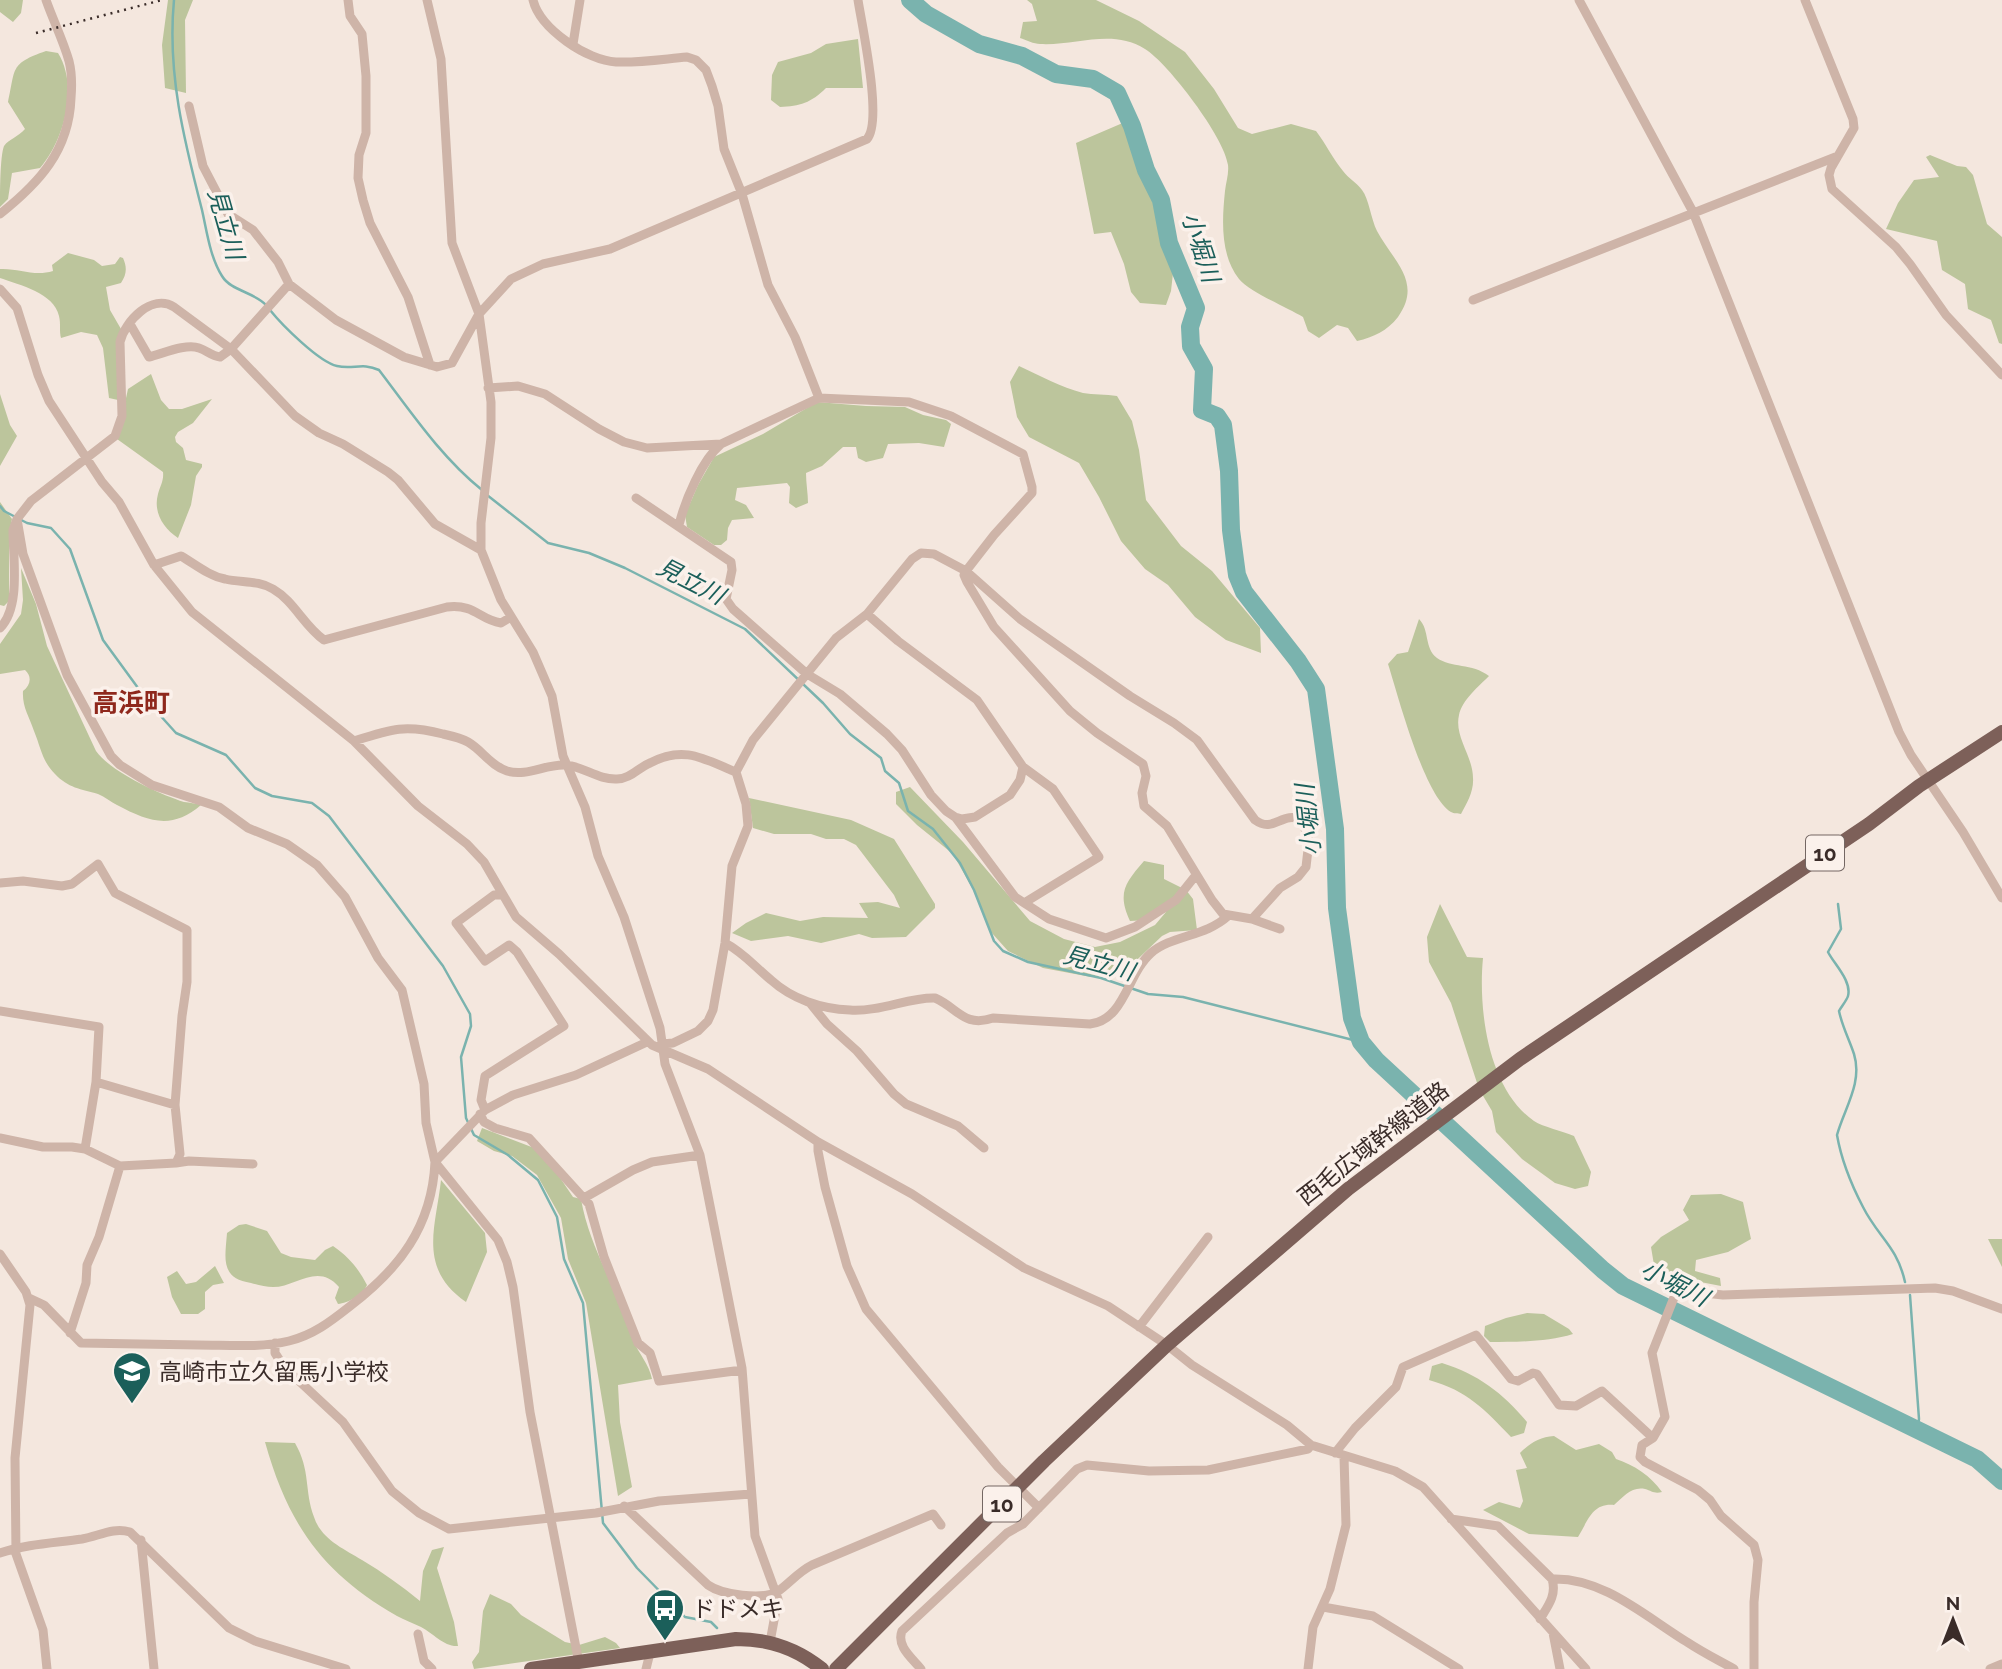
<svg xmlns="http://www.w3.org/2000/svg" width="2002" height="1669" font-family="Raleway,'Noto Sans JP',sans-serif">
  <rect width="100%" height="100%" fill="#f4e7de"/>
  <path fill="#bcc59c" d="M0,0H23L21,13L13,22L0,12Z
    M168,0H193L185,20L186,93L165,88L162,45Z
    M1027,0H1096L1139,21L1185,52L1214,89L1238,128L1252,134L1291,124L1316,131C1326,144 1333,159 1343,171C1348,178 1357,183 1362,190C1369,199 1371,219 1377,231C1393,261 1423,282 1398,317C1387,331 1374,337 1357,341L1348,328L1337,325L1319,338L1308,331L1303,317C1286,307 1250,292 1239,279C1220,255 1222,220 1225,191C1226,182 1229,174 1228,165C1225,138 1168,63 1145,49C1112,28 1076,46 1040,44C1034,44 1026,40 1020,38L1023,22L1037,21L1032,4Z
    M858,39L863,88H826C811,103 800,106 780,107L771,100L772,75L778,62L811,53L826,44Z
    M46,51L58,53C79,87 64,140 40,168L12,173L8,199L0,207C0,194 0,156 4,146C9,139 18,137 25,129L8,102C16,68 9,64 46,51Z
    M1125,122L1140,171L1155,200L1173,273L1171,291L1166,305L1140,303L1131,292L1124,264L1111,232L1094,234L1076,143Z
    M1930,155L1957,166L1966,167L1973,175L1987,224L2002,237V344L1999,343L1991,320L1968,309L1965,284L1942,270L1937,241L1886,229L1898,203L1914,180L1939,177L1926,157Z
    M68,253L94,260L102,266L115,264L120,257L123,258C127,267 127,274 121,283L106,287L110,310L121,329L118,400L109,398L103,348L97,335L81,332L61,338C59,331 61,324 59,316C54,293 20,285 0,278V269C19,268 34,277 53,271L52,265Z
    M1019,366C1040,376 1061,387 1083,393C1093,395 1106,394 1117,396L1132,421L1139,450L1146,500L1181,546L1212,571L1260,628L1261,653L1226,640L1195,617L1168,585L1145,569L1121,541L1099,497L1079,463L1029,437L1017,417L1010,382Z
    M151,374L161,400L169,409H182L212,399L193,423L178,432L175,437L176,442L183,448L186,460L202,464V467L196,476L191,505L178,538C163,528 153,512 158,494C160,486 164,481 163,472L117,439L128,389Z
    M0,394L10,425L17,436L0,466Z
    M817,402L866,406L905,407L923,415L946,420L951,424L944,447L919,443L888,444L883,458L866,462L858,458L856,447H843L822,466L806,473C806,483 808,494 808,503L796,508L789,503L790,487L787,483L737,488L735,500L746,505L754,518L732,520L728,528L727,540L721,545H714L687,527L685,515L698,485L714,457L763,434Z
    M0,502L12,519L9,533V601L4,606L0,605Z
    M21,568L36,604L47,646L96,751C111,772 159,794 184,802C190,803 195,803 201,805C172,830 149,822 117,805C111,802 105,797 98,794C81,789 68,788 55,774C42,761 41,748 34,731C29,716 22,707 23,691C31,685 32,676 25,670L0,674V644L21,614L23,600Z
    M1419,619C1430,630 1424,648 1437,658C1451,668 1472,663 1489,676C1479,686 1462,700 1459,715C1454,737 1473,756 1473,778C1474,791 1467,803 1461,814C1458,813 1454,814 1451,812C1424,796 1398,695 1388,664L1397,654L1408,652Z
    M910,787L963,842L1030,921L1064,939L1095,947L1120,942L1155,925L1166,912L1148,920L1130,921C1117,893 1125,883 1144,861L1164,865V879L1186,890L1193,899L1197,930L1170,932L1162,936L1121,975L1091,977L1043,968L1008,951L991,932L976,895L953,854L917,825L896,804V792Z
    M749,798L851,820L894,839L935,904V908L906,937L872,938L859,934L821,943L788,936L751,941L732,933L746,923L766,913L800,921L823,917L868,918L859,903L878,902L900,908L894,895L856,845L844,839H826L811,834H774L753,828Z
    M1440,904L1467,957L1483,958C1478,1010 1488,1089 1534,1121C1543,1127 1563,1131 1574,1136L1591,1172L1588,1186L1575,1189L1555,1183L1522,1159L1496,1132L1492,1111L1479,1089L1451,1003L1429,962L1427,937Z
    M482,1128L542,1151L573,1197L581,1199C587,1234 602,1262 616,1295C622,1309 627,1325 633,1340C639,1354 649,1364 652,1379L618,1385L620,1422L632,1487L618,1496L586,1303L568,1259L561,1218L537,1175L512,1156L494,1151L477,1141Z
    M441,1180L485,1233L487,1252L466,1302C417,1268 436,1227 441,1180Z
    M1721,1194L1743,1202L1751,1239L1728,1252L1696,1260L1695,1271L1720,1278L1721,1286L1685,1279L1654,1265L1651,1247L1661,1237L1689,1220L1683,1210L1691,1195Z
    M246,1224L267,1231L281,1253L291,1257L315,1260L325,1250L333,1246C349,1257 358,1268 367,1285C363,1295 348,1303 338,1304L335,1298L339,1287C318,1262 296,1287 273,1287C266,1287 258,1285 251,1283C220,1278 225,1259 227,1233L239,1225Z
    M1988,1239H2002V1267Z
    M215,1266L224,1283L213,1285L205,1292V1309L198,1314H181L172,1297L167,1277L177,1271L186,1284L196,1282Z
    M1527,1313L1544,1314L1569,1329L1573,1334C1547,1342 1516,1342 1490,1342L1484,1336L1485,1326L1506,1318Z
    M1442,1363C1478,1374 1504,1394 1527,1422L1524,1433L1511,1437C1484,1409 1468,1391 1429,1380L1432,1366Z
    M1554,1436L1576,1450L1599,1444L1612,1452L1616,1459C1634,1465 1651,1476 1662,1492C1654,1494 1652,1491 1645,1489C1632,1486 1623,1497 1614,1505C1592,1503 1588,1521 1578,1537L1529,1534L1483,1510L1499,1502L1520,1508L1523,1501L1516,1470L1527,1468L1520,1453C1530,1443 1540,1437 1554,1436Z
    M265,1442L295,1443C311,1471 304,1490 314,1517C321,1539 344,1549 362,1560C382,1572 402,1586 420,1601L423,1571L432,1550L444,1547L437,1568L454,1622L458,1646C444,1647 433,1633 421,1627C413,1623 404,1620 397,1616C322,1573 288,1524 265,1442Z
    M490,1594L511,1604L521,1615L565,1642L579,1645L605,1637L616,1643L620,1648L474,1669L472,1662L479,1652L483,1611Z"/>
  <g fill="none" stroke-linecap="round" stroke-linejoin="round">
    <path stroke="#7ab3ae" stroke-width="2.5" d="M174,0C167,73 184,140 202,210C207,232 210,257 222,276C231,291 254,292 266,305
      M270,310C282,325 319,362 337,366C353,370 362,362 379,370C411,412 441,457 482,490
      M487,495L548,543L589,553L625,568L745,629L823,703L850,734L881,758L885,771L899,783L908,811L933,829L960,863L974,890L994,941L1003,951L1028,962L1101,978L1148,994L1183,997L1361,1042
      M0,506L4,511L27,523L51,528L70,549L103,640L149,703L176,733L226,755L255,788L272,796L312,803L329,816L443,966L470,1014L471,1026L461,1057L466,1118L474,1135L508,1155L538,1180L557,1217L564,1259L583,1303L603,1523L637,1568L685,1617L711,1622L717,1628
      M1838,904L1841,929L1828,952C1834,964 1852,981 1848,996C1847,1000 1841,1007 1839,1011C1842,1026 1849,1039 1854,1054C1863,1083 1844,1109 1837,1135C1841,1158 1852,1186 1863,1207C1878,1237 1897,1246 1905,1282
      M1910,1295L1919,1419L1917,1431"/>
    <path stroke="#7ab3ae" stroke-width="18" d="M910,0L926,14L979,44L1022,56L1056,74L1093,79L1117,93L1132,126L1146,170L1161,200L1169,243L1196,308L1190,327L1191,346L1204,369L1202,410L1217,416L1223,425L1229,471L1231,530L1237,575L1244,592L1298,661L1316,689L1335,829L1337,908L1352,1018L1361,1042L1376,1060L1603,1270L1623,1286L1977,1459L2002,1481"/>
    <path stroke="#ceb4a8" stroke-width="9" d="M348,0L350,16L362,34L366,76V133L359,155L358,178L363,200L370,223L408,297L430,365
      M427,0L441,59L452,243L479,314L491,402V438L481,523V550L501,600L533,652L552,696L563,756L585,807L598,856L624,917L660,1028L665,1064L700,1155L742,1368L755,1536L778,1599L770,1642
      M533,0C540,29 588,61 616,62C640,63 664,59 687,57L696,60L706,70L712,86L718,106L724,149L742,194L768,285L795,337L819,398
      M1579,0L1693,212L1899,732L1911,755L1963,832L2002,898
      M1805,0L1853,119L1854,128L1831,168L1829,175L1832,189L1896,247L1910,264L1946,315L2002,375
      M573,44L580,0
      M189,106L203,166L228,214L253,230L278,262L289,284L336,320L404,357L437,367L452,363L479,314L511,279L543,264L610,249L867,139C883,121 862,26 858,0
      M0,214C39,183 69,151 71,98C72,86 72,73 69,61C63,40 53,20 46,0
      M0,289L17,308L38,375L49,401L102,482L119,502L154,565L192,612L354,741L418,806L467,844L484,862L516,917L559,954L652,1045L708,1069L818,1142L912,1194L1024,1268L1108,1306L1167,1345L1192,1365L1287,1425L1311,1445L1395,1471L1423,1487L1586,1669
      M1473,300L1838,156
      M130,324L149,357C162,354 186,343 199,348C208,351 211,356 220,357L231,349L289,284
      M488,388L518,386L545,394L599,429L624,442L647,448L721,444L819,398L909,402L951,416L1023,454L1032,487V493L994,535L966,571L964,575L967,582L994,627L1070,711L1097,733L1143,764L1146,776L1142,793L1144,806L1167,826L1212,900L1223,914L1252,919L1280,929
      M636,498L731,562L732,570L726,599L733,609L807,674L840,694L887,734L902,750L931,795L946,811L955,817L962,819L975,817L1010,795L1020,780L1023,767L977,700L898,641L867,614
      M17,519L23,554L67,675L111,756L120,765L152,785L219,807L248,828L287,844L317,865L345,897L378,958L402,990L424,1084L426,1123L435,1162L498,1240L507,1262L513,1287L530,1412L579,1663
      M679,525C685,500 702,460 721,444
      M154,565L181,556C195,564 209,576 225,579C241,583 258,580 273,589C294,601 304,626 324,640L447,607C476,604 478,619 501,623L511,617
      M0,628C21,607 13,559 13,530L17,519L31,501L115,436L122,416L120,342C125,321 152,293 174,307L231,349L295,416L319,433L343,444L388,472L398,480L435,524L481,550
      M354,741C391,729 405,724 443,734C452,736 461,738 468,742C482,750 491,766 507,771C527,777 545,764 565,765C583,766 598,780 617,779C630,779 638,768 650,763C684,745 704,759 736,772
      M1023,767L1053,789L1099,857L1024,903
      M956,818L1015,897L1049,919L1106,938L1135,927L1176,900L1196,875
      M0,883L23,881L62,886L72,884L98,864L115,893L187,930V982L182,1016L175,1105L180,1154L176,1163L120,1166L85,1149L72,1147H43L0,1138
      M725,943C743,952 755,967 771,980C792,999 821,1009 850,1010C880,1012 909,997 935,998C958,1008 964,1028 993,1018L1090,1024C1125,1020 1127,974 1151,953C1172,935 1205,937 1228,916
      M810,1003L827,1024L857,1051L894,1094L906,1104L958,1126L984,1148
      M0,1011L99,1027L96,1082L85,1149
      M662,1044L673,1043L698,1031L708,1021L713,1010L725,943L732,866L748,826L746,804L736,772L753,740L836,638L867,614L912,559L921,553L934,554L966,571L1020,619L1130,696L1174,723L1197,740L1255,820C1274,834 1282,810 1302,820L1309,841L1306,867L1298,877L1280,888L1252,919
      M96,1082L175,1105
      M485,1110L481,1100L485,1076L564,1026L517,952L509,945L485,961L456,923L494,895H502
      M480,1114L484,1122L495,1128L529,1138L589,1204L604,1257L638,1343L650,1353L659,1381L742,1370
      M818,1142V1151L825,1187L847,1266L866,1309L998,1467L1039,1508
      M176,1163L189,1161L253,1164
      M584,1198L633,1170L652,1162L700,1155
      M0,1254L26,1292L30,1305L15,1458L16,1554L43,1630L47,1669
      M1662,1274L1677,1290L1723,1295L1935,1288L1953,1291L2002,1309
      M1677,1290L1652,1353L1665,1417L1653,1438L1642,1445L1640,1457L1645,1462L1698,1490L1710,1500L1721,1516L1754,1545L1758,1560L1754,1602V1669
      M29,1298L44,1305L81,1343C120,1344 159,1344 198,1345C228,1345 260,1348 289,1341C313,1335 330,1322 349,1307C399,1269 432,1227 435,1162L485,1110L513,1095L576,1075L647,1042
      M1139,1327L1208,1237
      M70,1333L86,1283L87,1265L99,1237L120,1166
      M275,1343V1353L284,1367L343,1422L392,1491L419,1513L449,1529L596,1513L659,1501L751,1494
      M1335,1453L1355,1428L1396,1387L1403,1367L1476,1335L1511,1379L1518,1381L1533,1373L1537,1374L1559,1405L1576,1406L1602,1391L1653,1438
      M624,1506L708,1585C722,1595 762,1600 777,1592C789,1584 798,1572 812,1565L933,1514L941,1525
      M1451,1519L1498,1526L1552,1579C1557,1595 1548,1606 1540,1619
      M141,1540L154,1669
      M0,1553C27,1544 54,1543 82,1539C99,1536 113,1527 130,1532L229,1628L255,1641L346,1669
      M1552,1579C1603,1577 1646,1617 1687,1642C1702,1652 1718,1660 1734,1669
      M1323,1607L1373,1616L1459,1669
      M1553,1633L1560,1669
      M418,1634L424,1661L432,1669
      M646,1669L650,1653
      M921,1669C912,1658 896,1646 902,1631L1007,1533L1023,1524L1077,1469L1087,1465L1149,1471L1208,1470L1308,1449L1311,1445
      M1308,1669L1313,1627L1330,1589L1346,1525L1344,1457
      M1990,1669L2002,1664"/>
    <path stroke="#7d6059" stroke-width="14" d="M531,1669L736,1639C769,1639 796,1648 822,1669
      M836,1669L1044,1461L1167,1345L1348,1189L1520,1059L1869,824L1919,786L2002,732"/>
    <path stroke="#3a2c29" stroke-width="2.5" stroke-dasharray="2 5" stroke-linecap="butt" d="M36,33L162,0"/>
  </g>
  <defs>
    <symbol id="school-pin" viewBox="-11 -11 22 30"><path d="M0 17L-7.5 6A9.5 9.5 0 1 1 7.5 6Z" fill="#1b5f5a" stroke="#fbf1eb"/><path d="M0-5L7-2L0 1L-7-2ZM-4 1L0 2.5L4 1V4Q0 6-4 4Z" fill="#fff"/></symbol>
    <symbol id="bus-pin" viewBox="-11 -11 22 30"><path d="M0 17L-7.5 6A9.5 9.5 0 1 1 7.5 6Z" fill="#1b5f5a" stroke="#fbf1eb"/><path d="M-5-6H5V4H4V6H2V4H-2V6H-4V4H-5ZM-3.5-4V0h7V-4ZM-3.5 1.2v1.5H-2V1.2ZM2 1.2v1.5H3.5V1.2Z" fill="#fff"/></symbol>
  </defs>
  <g fill-rule="evenodd">
    <use href="#school-pin" x="110" y="1349" width="44" height="60"/>
    <use href="#bus-pin" x="643" y="1586" width="44" height="60"/>
  </g>
  <g text-anchor="middle" dominant-baseline="central" stroke-width="7" stroke-linejoin="round" paint-order="stroke">
    <g fill="#fbf1eb" stroke="#746763" stroke-width="2">
      <rect x="1806" y="835.5" width="38" height="35" rx="5"/>
      <rect x="983" y="1486.5" width="38" height="35" rx="5"/>
    </g>
    <g font-size="21" font-weight="bold" fill="#3a2c29">
      <text x="1825" y="853">10</text>
      <text x="1002" y="1504">10</text>
    </g>
    <g font-size="23" fill="#3a2c29" stroke="#fbf1eb">
      <text transform="translate(1373 1143) rotate(-38)">西毛広域幹線道路</text>
    </g>
    <g font-size="23" fill="#3a2c29" stroke="#fbf1eb" text-anchor="start">
      <text x="159" y="1371">高崎市立久留馬小学校</text>
      <text x="692" y="1608">ドドメキ</text>
    </g>
    <g font-size="24" font-style="italic" fill="#1b5f5a" stroke="#fbf1eb">
      <text transform="translate(226 224) rotate(74)">見立川</text>
      <text transform="translate(1201 247) rotate(72)">小堀川</text>
      <text transform="translate(691 581) rotate(27)">見立川</text>
      <text transform="translate(1308 820) rotate(-96)">小堀川</text>
      <text transform="translate(1099 963) rotate(15)">見立川</text>
      <text transform="translate(1675 1283) rotate(27)">小堀川</text>
    </g>
    <g font-size="26" font-weight="bold" fill="#8f281c" stroke="#fbf1eb">
      <text x="131" y="703">高浜町</text>
    </g>
  </g>
  <g transform="translate(1953 1620)" stroke="#fbf1eb" stroke-width="5" paint-order="stroke">
  <path d="M0-5L12 26L0 18L-12 26Z" fill="#3a2c29"/>
  <text y="-10" font-size="19" font-weight="bold" text-anchor="middle" fill="#3a2c29">N</text>
  </g>
</svg>
